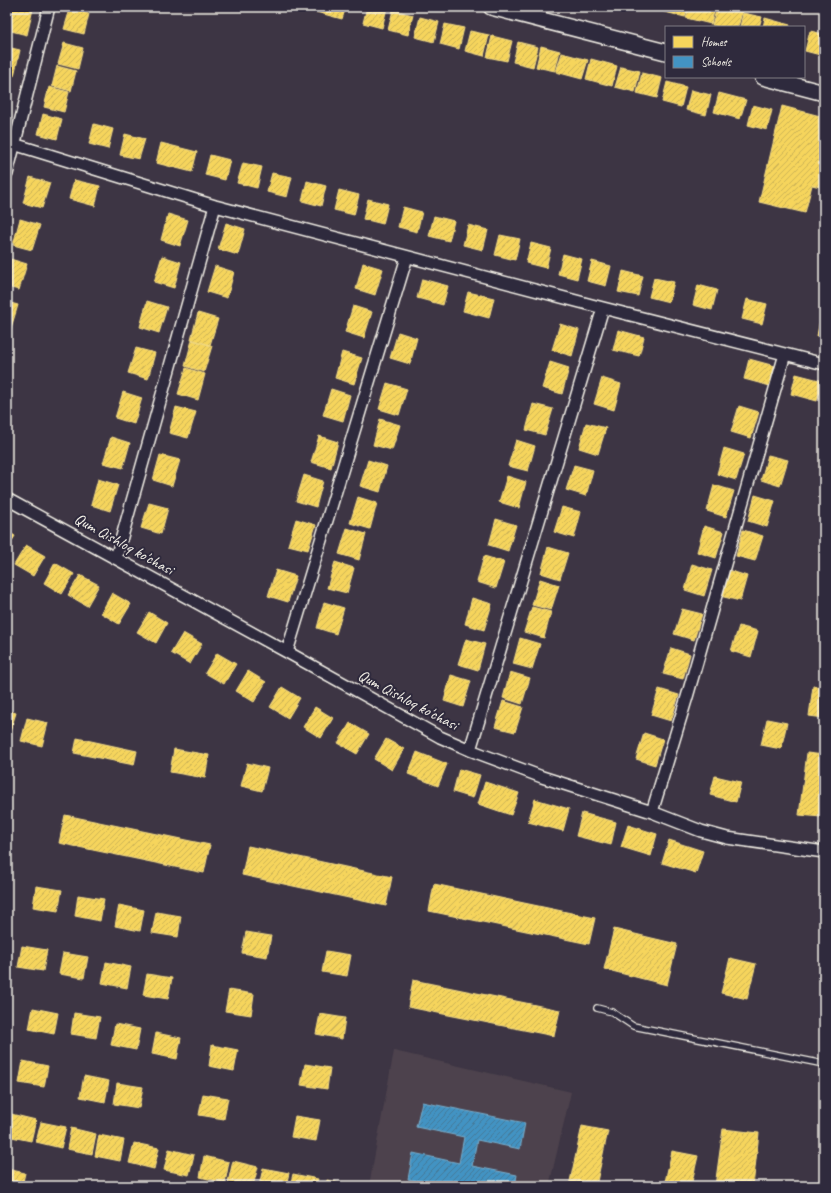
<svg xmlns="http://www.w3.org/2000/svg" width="831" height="1193" font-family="Caveat,sans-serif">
  <defs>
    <pattern id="homes-hatch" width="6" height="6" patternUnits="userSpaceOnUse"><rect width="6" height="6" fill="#f6d55c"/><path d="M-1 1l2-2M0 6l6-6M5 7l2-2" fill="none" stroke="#cbb256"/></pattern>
    <pattern id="schools-hatch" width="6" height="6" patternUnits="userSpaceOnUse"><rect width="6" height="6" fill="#4393c3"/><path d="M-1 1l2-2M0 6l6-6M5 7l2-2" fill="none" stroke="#457997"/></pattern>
  </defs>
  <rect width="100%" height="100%" fill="#3d3544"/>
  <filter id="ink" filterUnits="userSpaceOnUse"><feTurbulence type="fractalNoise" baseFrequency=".025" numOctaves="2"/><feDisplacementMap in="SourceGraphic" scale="8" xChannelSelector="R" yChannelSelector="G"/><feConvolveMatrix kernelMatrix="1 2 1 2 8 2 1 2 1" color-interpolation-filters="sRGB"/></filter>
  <g filter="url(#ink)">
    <path fill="#4e434d" d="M394,1051L571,1092L549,1186H369Z"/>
    <path fill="url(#homes-hatch)" stroke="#f5dd86" d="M12,7H27L33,9L27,35L7,30Z
      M318,7H346L342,19L316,12Z
      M367,7H382L387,8L382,28L363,23Z
      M662,7H688L685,17L661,11Z
      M689,7H715L711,24L686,18Z
      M717,7H724L742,12L738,27H719L712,25Z
      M70,9L89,14L84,34L64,29Z
      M393,10L413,15L408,35L388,30Z
      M743,13L762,17L759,27H740Z
      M420,17L439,22L434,42L415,37Z
      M765,18L790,25L789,27H763Z
      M445,24L464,28L459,49L440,44Z
      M470,31L489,35L484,56L465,51Z
      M810,31L824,34V56L805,51Z
      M492,36L512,41L507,61L487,57Z
      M518,42L538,47L533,67L513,62Z
      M64,43L83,48L78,69L58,64Z
      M541,46L560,51L555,71L536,67Z
      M7,47L20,50L14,76L7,75Z
      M562,53L588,60L582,79L556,72Z
      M591,59L617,66L612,86L586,79Z
      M57,66L76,71L71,91L52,86Z
      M621,67L640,71L635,92L615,87Z
      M642,73L662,78L657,98L637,93Z
      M667,82L686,87L681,107L662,102Z
      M49,87L69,92L64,112L44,107Z
      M691,90L711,95L706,115L686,110Z
      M719,93L746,100L740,119L714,112Z
      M753,105L772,110L767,130L748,125Z
      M782,106L824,117V188L812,185L805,213L759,202Z
      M43,114L62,119L57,139L38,134Z
      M94,124L113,129L108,149L89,144Z
      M125,134L145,139L139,159L120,155Z
      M161,143L197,152L192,172L156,163Z
      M210,155L230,160L225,180L205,175Z
      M243,163L262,167L257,188L237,183Z
      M272,173L292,177L287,197L267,192Z
      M30,177L50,183L42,208L23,203Z
      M74,180L100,186L95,206L69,199Z
      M307,181L326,186L321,206L302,201Z
      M339,190L359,195L354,215L334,210Z
      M368,199L388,204L383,224L363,219Z
      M403,207L422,212L417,232L398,227Z
      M168,214L188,220L180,246L161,240Z
      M434,216L454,221L449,241L429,236Z
      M20,219L40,225L32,250L13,245Z
      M226,223L245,229L238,255L218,249Z
      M468,225L488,230L483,250L463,245Z
      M500,235L520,239L515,260L495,255Z
      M531,243L551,248L546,268L526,263Z
      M563,254L582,259L577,279L558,274Z
      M162,256L181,262L174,288L154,282Z
      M7,258L27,264L19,290L7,287Z
      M592,261L611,266L606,286L587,281Z
      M363,263L383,269L375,295L356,289Z
      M215,266L234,272L227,298L207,292Z
      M623,271L643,276L638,296L618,292Z
      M654,278L674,282L669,302L649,297Z
      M422,279L448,286L443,305L417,298Z
      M698,285L717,290L712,310L693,305Z
      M468,292L494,298L489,318L463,311Z
      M824,298V338L817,336Z
      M747,299L767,304L762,324L742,319Z
      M147,301L167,307L159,333L140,327Z
      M7,302L18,305L10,331L7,330Z
      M353,306L372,312L364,338L345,332Z
      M198,313L218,319L210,345L191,339Z
      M560,324L579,330L572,356L552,350Z
      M618,330L644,337L639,356L613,350Z
      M398,332L417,338L410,364L390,358Z
      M192,340L212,346L204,372L185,366Z
      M136,348L155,353L148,379L128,373Z
      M342,352L362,358L354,384L335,378Z
      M749,359L775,366L770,386L744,379Z
      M550,362L569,368L562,394L542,388Z
      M186,368L205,374L198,400L178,394Z
      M796,374L823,381L817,401L791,394Z
      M602,378L621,384L614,410L594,404Z
      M387,383L407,389L399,415L379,409Z
      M331,389L350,395L343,421L323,415Z
      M123,392L142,398L134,424L115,418Z
      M533,404L553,409L545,435L526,430Z
      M739,406L759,412L751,438L731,432Z
      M176,407L196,412L188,438L169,433Z
      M380,419L400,425L392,450L373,445Z
      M586,423L606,428L598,454L579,448Z
      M319,436L338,442L331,468L311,462Z
      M111,437L130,443L123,468L103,463Z
      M516,440L535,446L528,471L508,466Z
      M724,448L744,454L736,480L717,474Z
      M160,455L180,460L172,486L153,480Z
      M768,455L788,460L780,486L761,480Z
      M368,460L387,466L380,492L360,486Z
      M574,465L593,470L586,496L566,490Z
      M304,475L323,481L316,507L296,501Z
      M507,476L526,482L519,508L499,502Z
      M98,479L118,485L110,511L91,505Z
      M714,485L734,491L726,517L707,511Z
      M755,495L775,501L767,527L748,521Z
      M358,497L377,503L370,529L350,523Z
      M149,503L168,508L161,534L141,528Z
      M562,507L581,512L574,538L554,532Z
      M296,519L316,525L308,550L288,545Z
      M496,519L516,525L508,551L489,545Z
      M704,526L724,532L716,558L697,552Z
      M347,528L366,534L359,560L339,554Z
      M743,530L763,536L755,561L736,556Z
      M7,531L15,536L7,549Z
      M26,545L45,556L33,576L14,565Z
      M548,547L568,553L560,579L541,573Z
      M484,556L504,562L496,588L477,582Z
      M335,562L354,568L347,593L327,588Z
      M55,563L74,574L62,594L44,583Z
      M692,564L712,570L704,596L685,590Z
      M276,570L296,576L288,602L268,596Z
      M728,570L747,576L740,601L720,596Z
      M80,575L99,585L87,606L68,595Z
      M540,579L559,585L551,610L532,605Z
      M112,593L131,604L119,624L101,613Z
      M472,598L492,604L484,630L465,624Z
      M324,602L344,608L336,634L317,628Z
      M532,607L551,612L544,638L524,632Z
      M682,609L702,614L694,640L674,634Z
      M149,612L167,623L156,643L137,632Z
      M739,626L758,631L751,657L731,651Z
      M183,633L202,644L190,664L171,653Z
      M520,638L540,644L532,669L513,664Z
      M466,639L485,644L478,670L458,664Z
      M671,648L690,654L683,679L663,674Z
      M217,653L236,664L224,684L205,673Z
      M248,671L266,682L254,702L236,691Z
      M510,672L530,678L522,704L503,698Z
      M451,675L471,681L463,707L444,701Z
      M813,686L824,687V718L809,716Z
      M282,687L300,698L288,718L270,707Z
      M659,689L679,695L671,721L651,715Z
      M503,701L523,707L515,732L495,727Z
      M315,707L333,718L321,738L303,727Z
      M7,710L16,713L9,735H7Z
      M27,718L48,723L42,746L21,741Z
      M767,719L787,723L781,749L761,745Z
      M350,723L369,734L357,754L338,743Z
      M644,733L663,739L655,765L636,759Z
      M77,738L137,751L134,765L74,753Z
      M386,739L404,749L392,770L374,759Z
      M174,749L209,755L205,778L170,772Z
      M417,752L447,764L438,786L408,774Z
      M807,753L824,755V791L821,817L799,815Z
      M247,763L268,768L262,791L241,786Z
      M459,769L480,775L473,798L453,792Z
      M715,776L741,782L736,802L710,795Z
      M485,782L519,793L511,815L478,804Z
      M535,799L569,809L563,831L528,822Z
      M582,813L616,822L611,845L576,836Z
      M65,815L210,845L204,873L59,843Z
      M628,825L657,834L651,856L621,847Z
      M669,840L703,851L696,873L662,863Z
      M248,846L392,877L386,906L242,875Z
      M434,884L595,918L589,944L429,911Z
      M36,886L62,890L58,911L33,907Z
      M78,895L104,899L100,921L75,916Z
      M119,905L144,910L140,931L115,926Z
      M156,912L181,916L178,937L152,933Z
      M614,929L677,944L667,985L604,969Z
      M246,932L271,936L267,957L242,953Z
      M22,946L47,950L43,971L18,967Z
      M326,951L351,955L347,976L322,972Z
      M63,953L88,957L84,978L59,974Z
      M730,958L756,964L747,999L721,993Z
      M106,962L131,967L127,988L102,983Z
      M147,974L172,978L168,999L143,995Z
      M413,980L560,1010L554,1036L408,1007Z
      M229,990L254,994L251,1015L225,1011Z
      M33,1008L58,1013L54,1034L29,1029Z
      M74,1013L100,1017L96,1038L71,1034Z
      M320,1014L345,1018L342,1039L316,1034Z
      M115,1024L140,1029L136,1050L111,1045Z
      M156,1033L181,1038L177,1059L152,1054Z
      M212,1045L238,1050L234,1071L209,1066Z
      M23,1061L48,1066L44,1087L19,1083Z
      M305,1064L330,1068L327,1089L301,1085Z
      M84,1076L109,1081L105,1102L80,1097Z
      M117,1083L143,1087L139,1108L114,1104Z
      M203,1094L228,1098L224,1119L199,1115Z
      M11,1114L36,1120L31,1141L7,1136Z
      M295,1116L320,1120L316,1141L291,1137Z
      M41,1122L66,1127L61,1148L36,1142Z
      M582,1126L608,1131L596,1186H569Z
      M71,1128L96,1134L92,1154L67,1149Z
      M723,1129L759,1133L753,1186H715Z
      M99,1135L124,1140L120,1161L95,1156Z
      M134,1143L159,1148L154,1169L129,1163Z
      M169,1149L194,1155L189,1175L164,1170Z
      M672,1151L698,1156L691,1186H664Z
      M204,1156L229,1162L225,1183L200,1177Z
      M233,1161L258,1167L253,1186H245L228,1182Z
      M263,1168L289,1173L286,1186H259Z
      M7,1169L25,1173L22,1186H7Z
      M293,1174L318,1179L316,1186H290Z
      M327,1180L352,1186H326Z"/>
    <path fill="url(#schools-hatch)" stroke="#78afce" d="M422,1102L525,1123L520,1149L477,1140L472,1166L517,1175L515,1186H443L408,1179L413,1153L459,1163L464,1137L416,1127Z"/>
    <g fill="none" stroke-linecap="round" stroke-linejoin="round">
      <defs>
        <path id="lane" d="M597,1008L612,1012L633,1026L824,1064"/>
        <path id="street" d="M7,142L215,206L603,308L824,364
          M7,174L49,7
          M7,499L287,652L440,737L470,750L542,777L652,812L701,831L727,838L824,852
          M116,558L215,206
          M287,652L407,257
          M470,750L603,308
          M652,812L687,697L785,354"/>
        <path id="secondary" d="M491,7L666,52
          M763,77L824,93"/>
      </defs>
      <use href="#lane" stroke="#f4f1e8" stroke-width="8"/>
      <use href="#street" stroke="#f4f1e8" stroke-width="14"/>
      <use href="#secondary" stroke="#f4f1e8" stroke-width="18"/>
      <use href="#lane" stroke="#2f2a3d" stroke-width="5.5"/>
      <use href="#street" stroke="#2f2a3d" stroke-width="11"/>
      <use href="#secondary" stroke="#2f2a3d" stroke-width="15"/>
    </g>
  </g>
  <g text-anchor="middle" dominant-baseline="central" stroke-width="4" stroke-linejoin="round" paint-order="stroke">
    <g font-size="16" fill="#f4f1e8" stroke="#2f2a3d">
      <text transform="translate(124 544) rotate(29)">Qum Qishloq ko'chasi</text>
      <text transform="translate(408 700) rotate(28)">Qum Qishloq ko'chasi</text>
    </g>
  </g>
  <rect width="831" height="1193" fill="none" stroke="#2f2a3d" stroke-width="24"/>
  <rect x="12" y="12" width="807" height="1169" fill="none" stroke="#f4f1e8" stroke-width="1.5" filter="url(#ink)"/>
  <rect x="665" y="26" width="140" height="52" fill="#2f2a3d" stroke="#7e7a81"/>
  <rect x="673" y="36" width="20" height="12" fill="#f6d55c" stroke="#7e7a81"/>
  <text x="701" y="46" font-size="12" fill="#f4f1e8">Homes</text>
  <rect x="673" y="56" width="20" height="12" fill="#4393c3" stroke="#7e7a81"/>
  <text x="701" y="66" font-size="12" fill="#f4f1e8">Schools</text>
</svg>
